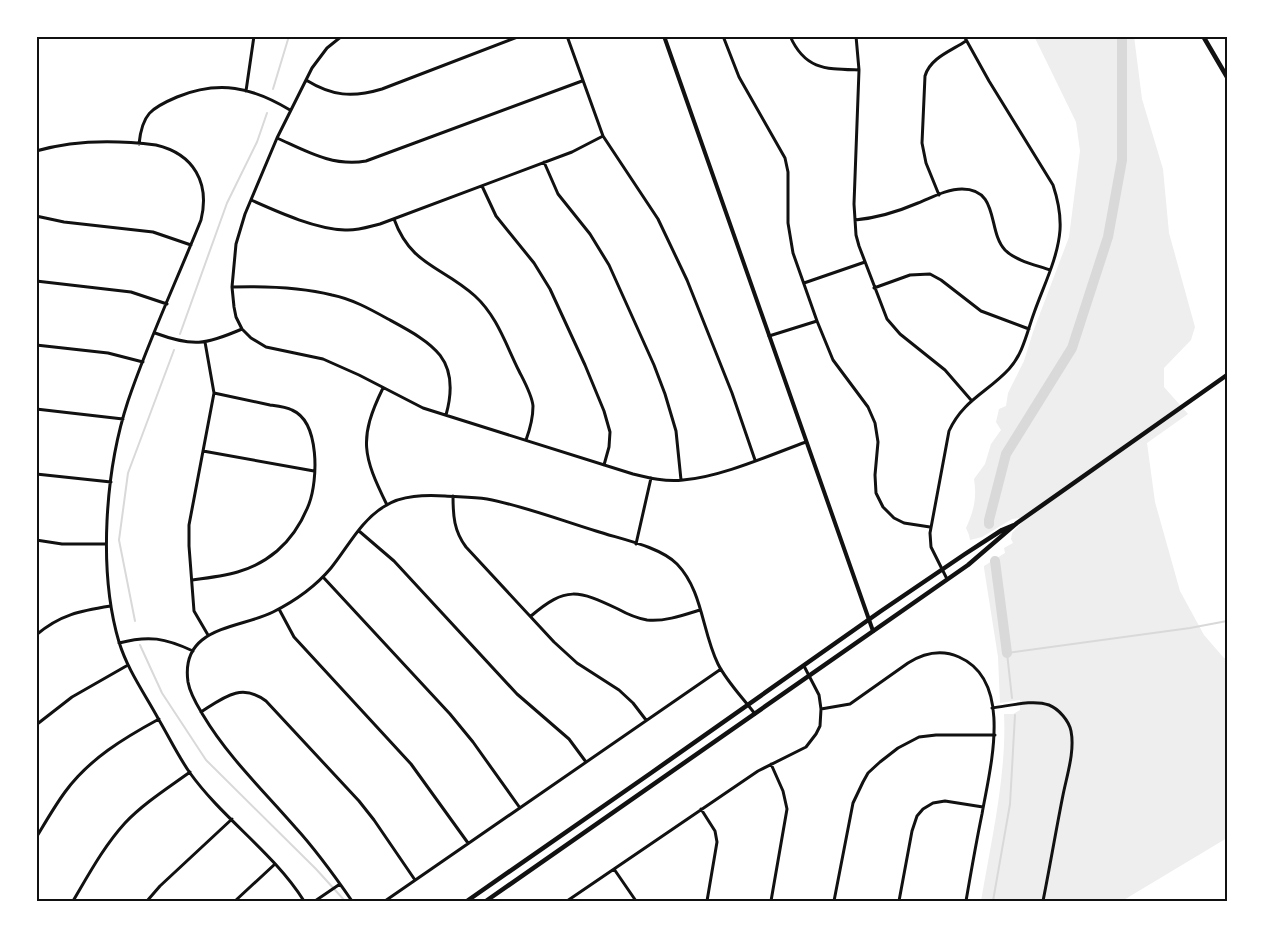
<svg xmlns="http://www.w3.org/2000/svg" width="1263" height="937" font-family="'Zilla Slab',serif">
  <rect width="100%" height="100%" fill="#fff"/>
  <path fill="#eee" d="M1034,36H1134L1142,99L1163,169L1169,233L1195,327L1191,340L1164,368V387L1188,414L1147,443L1155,502L1180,591L1204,635L1224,658H1227V838L1122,901H981C991,842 1007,773 1004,714H1013L1020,710V700L1000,703L998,657L984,568V566L1005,553L1004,548L1013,543L1011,539L1012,533L1023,521L1021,518L1012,519L982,537L970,540L969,535L966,528C974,511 977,497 974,479L985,464L991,444L1001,430L996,422L999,409L1006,406L1008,393L1024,361L1033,332L1069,237L1080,151L1076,122Z"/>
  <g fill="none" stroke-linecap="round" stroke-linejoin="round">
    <path stroke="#d9d9d9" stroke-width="2" d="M273,89L289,36
      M180,334L227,203L257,142L267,113
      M135,621L119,540L128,473L174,350
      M140,645L162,693L206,760L316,869L345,901
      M1012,698L1007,653L1190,628L1227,621
      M993,901L1010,804L1015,715"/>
    <path stroke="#d9d9d9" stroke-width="10" d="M989,524V520L1006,454L1072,348L1108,237L1122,160V36
      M995,561L1007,653"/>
    <path stroke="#111" stroke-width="3" d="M342,36L327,48L312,68L277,138L245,214L236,244L232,287L234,307L236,317L242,329L251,338L266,347L323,359L359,375L423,408L633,474C649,478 666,482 683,480C721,477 770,455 806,442
      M567,36L603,136L658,219L687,280L732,393L755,460
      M723,36L739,77L785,158L788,172V223L793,253L817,321L833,360L868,407L875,423L878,442L875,475L876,493L883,507L894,518L904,523L930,527
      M790,36C805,70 826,69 859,70
      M856,36L859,70L854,204L856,235L859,246L887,319L900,334L945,370L971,400
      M306,80C332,96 352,98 382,89L520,36
      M246,91L254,36
      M277,138C306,151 333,167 366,161L582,81
      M139,144C142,114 151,108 177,97C219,80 252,87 290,110
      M36,151C74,140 117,140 156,145C194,154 210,183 201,220C177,280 149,339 128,401C105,471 98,571 119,642C128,671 145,694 159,720C169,737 178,756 190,773C223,819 273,852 304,901
      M544,162L558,194L590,234L609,265L654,365L665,394L676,431L681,480
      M482,186L496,216L534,263L550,289L585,365L604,411L610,432L609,447L604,465
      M939,195L926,163L922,143L925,76C930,58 951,51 966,41
      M251,200C278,212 315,229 345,230C357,231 368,227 380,224L572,152L603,136
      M36,216L64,222L153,232L191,245
      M394,219C411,266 442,266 475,296C497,316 506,345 519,371C524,381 532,395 533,406C533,418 530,429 526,440
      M855,220C877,218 897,212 918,203C931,198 947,189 962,189C1000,189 987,231 1005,250C1016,261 1036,265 1050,270
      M36,281L131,292L167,304
      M804,283L865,262
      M232,287C265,286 300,287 332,295C352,299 370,309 388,319C432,343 462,358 446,415
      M874,288L910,275L930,274L941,280L981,311L1029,329
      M155,333C193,347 205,345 242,329
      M769,336L817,321
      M205,342L214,393L189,525V546L194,611L208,635
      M36,345L108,353L143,362
      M383,388C358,439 363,456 387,505
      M36,409L123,419
      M203,451L314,471
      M36,474L111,482
      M453,496C453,516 454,531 466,547L554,642L577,663L619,690L633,703L646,720
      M359,531L394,561L517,694L569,739L586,762
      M36,540L62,544H106
      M636,544L651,478
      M323,577L450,714L473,742L520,808
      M947,579L931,547L930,533L949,431C963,400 988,392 1009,369C1023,354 1027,332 1034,313C1043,287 1058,258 1060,230C1061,214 1058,200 1053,185L989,81L964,36
      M192,580C224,576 251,573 277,551C291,539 302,522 309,504C318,480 320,422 292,410C286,407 277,406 270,405C251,401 232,397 214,393
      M279,609L294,637L411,764L468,843
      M531,616C566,586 578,590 618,609C627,614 636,618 647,620C664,622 684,615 700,610
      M36,635C61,614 80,611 111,606
      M119,643C149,635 165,638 193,651
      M992,708C1009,706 1033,699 1049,705C1059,709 1069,721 1071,731C1075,751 1067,775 1063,795C1056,830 1050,866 1043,901
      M821,709L850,704L908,663C924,653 941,649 959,657C1014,681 990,768 982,814C976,843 971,872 966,901
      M201,712C223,698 241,682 266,701L359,801L374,820L415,880
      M36,725L72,697L128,665
      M771,764L783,791L787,809L771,901
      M701,809L715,831L717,842L707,901
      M36,838C45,823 54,807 65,792C89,759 124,738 159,719
      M614,869L636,901
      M73,901C89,874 104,846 125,823C144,803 168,788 190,772
      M147,901L160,886L232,819
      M235,901L275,864
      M315,901L340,884
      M352,901C334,875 316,850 295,827C263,790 228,757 203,715C197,705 190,694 188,682C180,626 239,629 273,612C295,601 315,587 331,568C348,547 361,520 385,506C402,495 425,495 445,496C459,497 473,497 487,499C524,506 560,520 596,531C620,539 659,546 677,564C703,591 702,632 718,664C727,682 743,698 755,714
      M385,901L721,669
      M567,901L758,771L806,747L816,734L820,726L821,709L819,695L804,666
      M834,901L853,803L863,782L868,773L880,762L898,748L919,737L936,735H995
      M899,901L912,831L917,816L923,809L933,803L945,801L983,807"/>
    <path stroke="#111" stroke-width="4" d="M664,36L873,631"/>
    <path stroke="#111" stroke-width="4.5" d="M1203,36L1227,77
      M467,901L651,773L881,611L965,554L1002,530L1014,525
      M486,901L968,565L1017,523L1227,375"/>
  </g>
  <rect width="1263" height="937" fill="none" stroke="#ffffff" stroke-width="75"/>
  <rect x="38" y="38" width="1188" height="862" fill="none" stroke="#111" stroke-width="2"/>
</svg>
